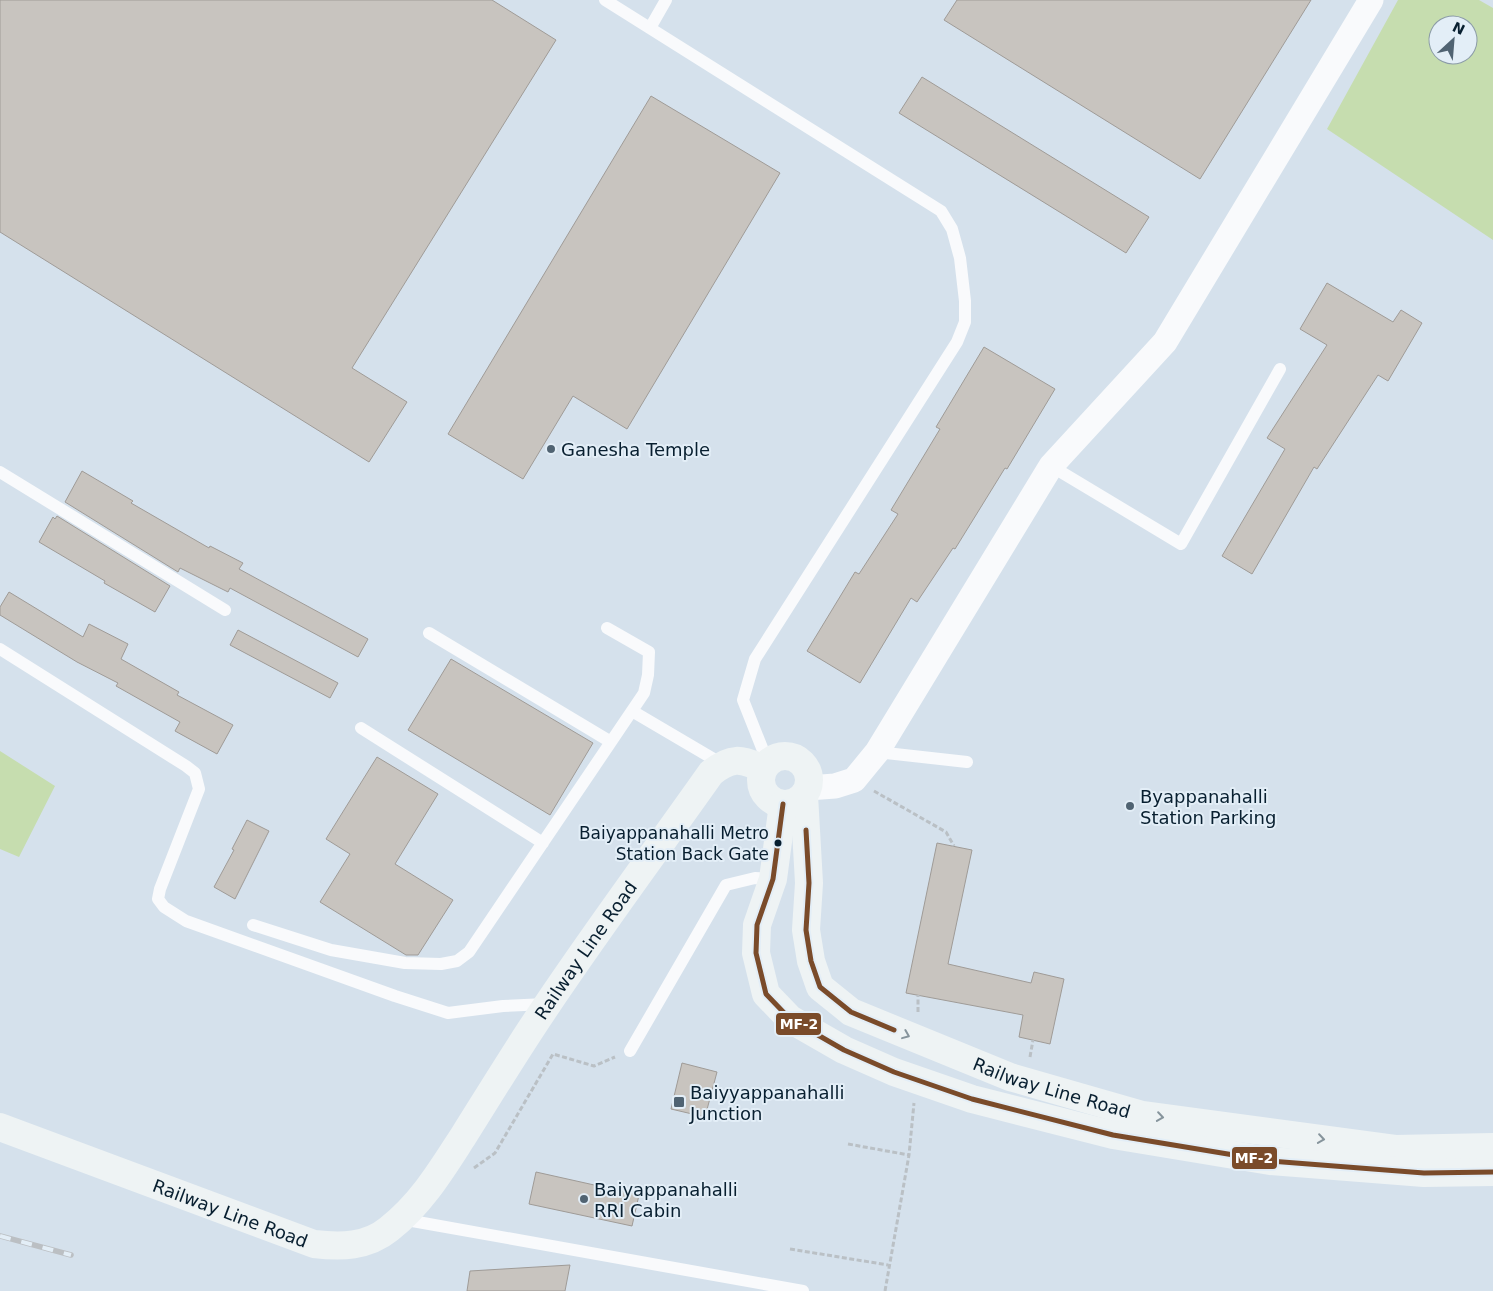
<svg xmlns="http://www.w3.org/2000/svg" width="1493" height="1291" font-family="'DejaVu Sans',sans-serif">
  <rect width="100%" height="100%" fill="#d5e1ec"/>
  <path fill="#c6ddaf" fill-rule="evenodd" d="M1398,0H1479L1493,8V240L1327,129ZM1438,25H1468V55H1438Z
    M0,751L55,786L19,857L0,849Z"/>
  <path fill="#c8c4bf" stroke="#9f9b97" d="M0,0H492L556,40L352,368L407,402L369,462L0,232Z
    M957,0H1311L1200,179L944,20Z
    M922,77L1149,217L1126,253L899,113Z
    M651,96L780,173L627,429L573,396L523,479L448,434Z
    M1327,283L1393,322L1401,310L1422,323L1388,381L1378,375L1317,469L1314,467L1252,574L1222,556L1285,449L1267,438L1327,345L1300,329Z
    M984,347L1055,389L1007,469L1005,468L955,549L953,548L917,602L911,598L860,683L807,651L855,572L859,574L898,514L891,510L940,429L936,427Z
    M82,471L133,501L131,503L209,548L210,546L243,563L239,569L368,639L358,657L230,588L228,592L180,568L178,572L65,502Z
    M57,516L170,586L155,612L104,583L105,581L39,542L53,517L55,519Z
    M9,592L83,637L89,624L128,644L121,659L179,692L177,695L233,725L217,754L175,731L180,722L116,686L118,683L77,662L0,615V607Z
    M238,630L338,683L330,698L230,645Z
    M451,659L593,743L550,815L408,730Z
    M377,757L438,794L395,864L453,900L418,955H406L320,902L350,854L326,839Z
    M247,820L269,831L235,899L214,887L234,850L232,849Z
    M937,843L972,850L948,964L1031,983L1034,972L1064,979L1050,1044L1019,1037L1023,1015L906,993Z
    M682,1063L717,1072L705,1117L671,1109Z
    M536,1172L639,1195L632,1226L529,1204Z
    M570,1265L565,1291H467L470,1271Z"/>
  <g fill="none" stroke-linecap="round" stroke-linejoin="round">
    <path stroke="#bac0c5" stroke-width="3" stroke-dasharray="5 2.5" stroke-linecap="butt" d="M874,791L946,832L954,846
      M918,1012V995
      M1030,1057L1033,1040
      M848,1144L909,1155
      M474,1168L495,1153L553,1054L594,1066L615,1057
      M790,1249L888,1265
      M885,1291L909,1155L914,1103"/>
    <path stroke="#f9fafc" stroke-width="12" d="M605,0L941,211L952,229L960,258L965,301V322L957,342L755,659L743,700L768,763
      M650,28L666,0
      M1051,466L1181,544L1280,369
      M0,472L225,610
      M429,633L611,742
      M0,649L186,766L195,773L199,789L160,889L158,899L164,907L186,921L395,996L448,1013L503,1006L546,1004
      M632,711L722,764
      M361,728L543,843
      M877,752L967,762
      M253,925L331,950L405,963L441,964L457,961L469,952L644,693L648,675L649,652L607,628
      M630,1051L726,885L755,878L773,879
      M401,1219L803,1291"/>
    <path stroke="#f9fafc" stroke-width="25" d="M808,788L835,786L854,780L877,752L1051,466L1165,342L1371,0"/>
    <g stroke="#eef3f4" stroke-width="28">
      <circle cx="785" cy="780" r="24"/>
      <path id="s1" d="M804,795L809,883L806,930L811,961L820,987L851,1012L1010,1077L1142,1115L1395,1149L1493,1147"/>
      <path d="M783,804L773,879L757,925L756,953L766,994L790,1019L844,1050L894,1072L972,1099L1113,1135L1270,1161L1424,1173L1493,1172"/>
      <path id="s2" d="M0,1127L314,1244C341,1247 367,1247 389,1229C422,1203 442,1169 464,1135C486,1100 508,1064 531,1029C588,942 651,858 711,773C731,757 741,758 763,769"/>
    </g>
    <defs>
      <path id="rail" d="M0,1236L71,1255"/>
    </defs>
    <use href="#rail" stroke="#bbbfc3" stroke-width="5.5"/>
    <use href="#rail" stroke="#e3eef7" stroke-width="4" stroke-dasharray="11" stroke-linecap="butt"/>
    <defs>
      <path id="bus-1" d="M783,804L773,879L757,925L756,953L766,994L790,1019L844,1050L894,1072L972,1099L1113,1135L1270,1161L1424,1173L1493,1172
        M806,830L809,883L806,930L811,961L820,987L851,1012L894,1030"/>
    </defs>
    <use href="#bus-1" stroke="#e3eef7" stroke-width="9"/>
    <use href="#bus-1" stroke="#7a4b2a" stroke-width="5"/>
  </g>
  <defs><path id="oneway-chevron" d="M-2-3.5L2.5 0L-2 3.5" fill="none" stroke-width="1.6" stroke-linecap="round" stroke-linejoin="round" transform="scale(1.25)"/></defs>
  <g stroke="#86949c">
    <use href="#oneway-chevron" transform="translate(906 1035) rotate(22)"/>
    <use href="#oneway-chevron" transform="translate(1160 1117) rotate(8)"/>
    <use href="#oneway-chevron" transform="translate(1321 1139) rotate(8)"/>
  </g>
  <g fill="#506372" stroke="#e3eef7" stroke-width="2">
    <circle cx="551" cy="449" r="5"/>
    <circle cx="1130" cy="806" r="5"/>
    <rect x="673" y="1096" width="12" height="12" rx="2.5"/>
    <circle cx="584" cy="1199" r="5"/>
  </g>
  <circle fill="#081f30" stroke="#e3eef7" stroke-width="2" cx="778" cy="843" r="4.5"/>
  <g text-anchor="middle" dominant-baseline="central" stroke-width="4" stroke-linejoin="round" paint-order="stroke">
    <g font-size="17" fill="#081f30" stroke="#e3eef7" text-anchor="end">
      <text x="769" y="833">Baiyappanahalli Metro<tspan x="769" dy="21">Station Back Gate</tspan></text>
    </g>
    <g font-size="18" fill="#081f30" stroke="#e3eef7" text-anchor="start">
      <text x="561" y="449">Ganesha Temple</text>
      <text x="1140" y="796">Byappanahalli<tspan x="1140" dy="21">Station Parking</tspan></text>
      <text x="690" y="1092">Baiyyappanahalli<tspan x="690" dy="21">Junction</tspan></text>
      <text x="594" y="1189">Baiyappanahalli<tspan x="594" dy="21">RRI Cabin</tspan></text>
    </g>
    <g font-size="18" fill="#081f30" stroke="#e3eef7">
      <text stroke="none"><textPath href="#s2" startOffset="756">Railway Line Road</textPath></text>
      <text stroke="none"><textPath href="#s1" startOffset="449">Railway Line Road</textPath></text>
      <text stroke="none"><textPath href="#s2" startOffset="246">Railway Line Road</textPath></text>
    </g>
  </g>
  <g stroke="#e3eef7" stroke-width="2">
    <rect x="775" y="1012" width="47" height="24" rx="5" fill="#7a4b2a"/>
    <rect x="1231" y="1146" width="47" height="24" rx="5" fill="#7a4b2a"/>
  </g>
  <g font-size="14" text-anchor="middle" font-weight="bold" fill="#fff">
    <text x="799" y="1029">MF-2</text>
    <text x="1254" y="1163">MF-2</text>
  </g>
  <g transform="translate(1453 40) rotate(26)"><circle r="24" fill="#e3eef7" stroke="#8b9ba7"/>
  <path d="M0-4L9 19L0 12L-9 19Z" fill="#506372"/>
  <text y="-8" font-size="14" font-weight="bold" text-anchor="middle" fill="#081f30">N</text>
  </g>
</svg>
